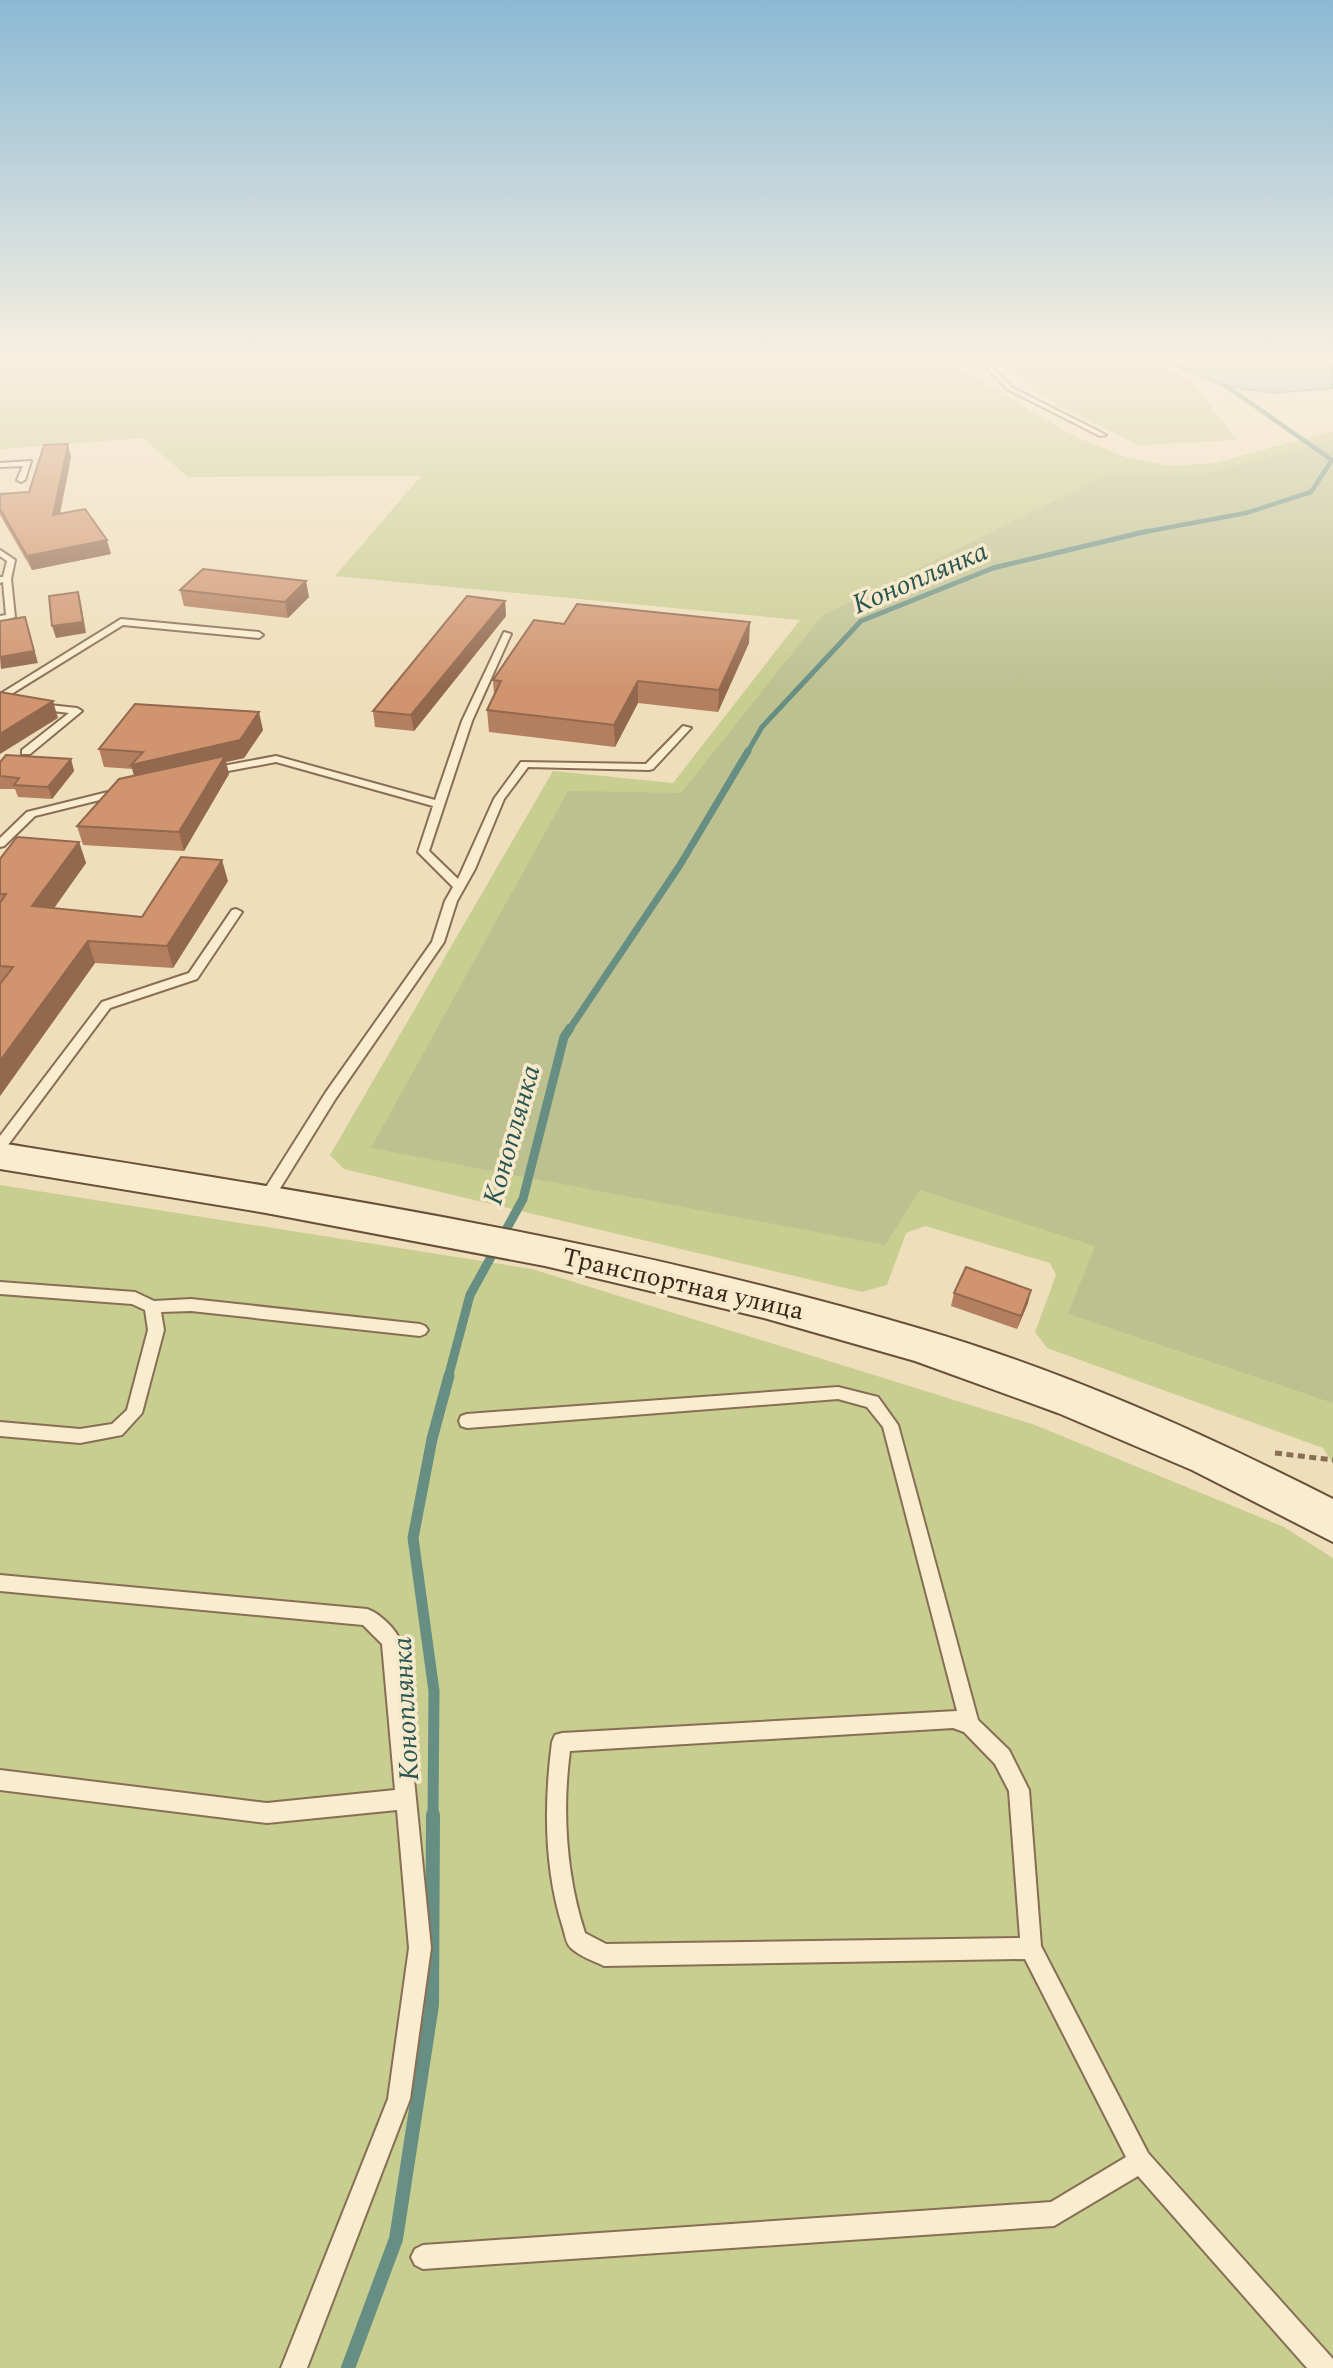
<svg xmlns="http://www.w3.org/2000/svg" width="1333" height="2368" font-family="Spectral,serif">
  <rect width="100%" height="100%" fill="#efdebc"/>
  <path fill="#c8cd90" d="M0,358H941L1076,437L1125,457L1170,466L1215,463L1333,431V1464L1323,1448L1047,1348L1035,1332L1056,1275L1050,1263L925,1226L906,1233L887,1285L862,1292L344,1169L330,1155L553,771L673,783L800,620L335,576L421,476L188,477L143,438L0,449Z
    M993,358H1155L1196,387L1237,440L1139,445L1060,407Z
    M0,1185L532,1269L1035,1425L1284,1527L1333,1558V2368H0Z"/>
  <path fill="#bdc190" d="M1333,440V1403L1068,1314L1095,1246L920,1190L885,1245L371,1148L568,791L681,793L822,616L1111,473H1207Z"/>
  <path fill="#a0c0b5" stroke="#678e83" stroke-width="2" d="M1154,358H1333V388L1273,393L1226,386Z"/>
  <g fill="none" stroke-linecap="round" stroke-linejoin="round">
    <path stroke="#678e83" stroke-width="4.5" d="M1139,533L1246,513L1311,492L1332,460L1226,386"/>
    <path stroke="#678e83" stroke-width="5" d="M747,753L762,727L861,621L993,568L1148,531"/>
    <path stroke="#678e83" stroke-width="7" d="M569,1030L680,865L748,751"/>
    <path stroke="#678e83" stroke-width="9" d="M448,1378L470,1295L523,1199L564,1037L570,1028"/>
    <path stroke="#678e83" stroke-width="11" d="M433,1817L434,1691L413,1538L432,1439L449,1376"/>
    <path stroke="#678e83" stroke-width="14" d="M348,2368L396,2239L432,2005L433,1815"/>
    <defs>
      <path id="service" d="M978,358H984L1011,387L1106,435L1100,436L1007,389Z
        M31,461L25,480L21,482L17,480L23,466L0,467V463Z
        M0,550L15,560L11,579L15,617L0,622V616L6,615L3,582L0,583V577H3L7,561L0,556Z
        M121,619L259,632L263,635L259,638L123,625L0,701V694Z
        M504,632L511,634L472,721L429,851L458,879L494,799L521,762L646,764L683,726L691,728L653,769L649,770L528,767L504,799L475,869L457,901L444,942L336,1098L271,1203H261L259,1199L261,1195L326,1092L432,942L445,901L453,887L418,852L433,806L276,762L212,774L207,771L212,768L276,756L435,800L462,721Z
        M40,704L77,708L82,711L30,754H22V750L69,713L37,709L35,707Z
        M120,789L124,790V794L35,816L4,846L0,847V838L27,812Z
        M236,909L242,912L197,979L110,1008L5,1149L0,1151V1136L102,1002L189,973L232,910Z
        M0,1282L135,1292L154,1301L191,1299L420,1324L425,1326L428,1330L425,1334L420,1336L191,1311L161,1312L164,1330L142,1413L122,1435L80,1443L0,1436V1422L80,1429L112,1424L127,1410L148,1330L145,1310L132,1304L0,1294Z
        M838,1387L878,1397L898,1425L978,1720L1009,1750L1029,1790L1041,1946L1148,2153L1333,2359V2368H1307L1138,2176L1054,2226L423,2269L415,2265L411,2257L415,2249L423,2245L1051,2202L1126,2157L1025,1959L604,1966C594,1961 579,1956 571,1948C566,1944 565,1934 563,1928C544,1869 544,1803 552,1742L555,1735L562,1733L957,1711L883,1427L867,1407L838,1399L467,1428L461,1426L459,1421L461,1416L467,1414ZM953,1728L964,1732L995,1764L1009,1791L1020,1938L606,1944L585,1933C566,1876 562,1810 570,1751Z
        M0,1575L367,1609C379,1613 395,1628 400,1640L431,1948L410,2099L307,2368H281L388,2099L409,1948L397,1810L267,1823L0,1790V1770L267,1803L395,1790L382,1644L363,1625L0,1591Z"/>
      <path id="secondary" d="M0,1143C309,1192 620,1240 921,1329C1064,1371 1201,1432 1333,1499V1542L1192,1470L1058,1413L915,1361L764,1318L545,1266L266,1213L0,1169Z"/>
    </defs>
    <use href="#service" stroke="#876e55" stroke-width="4"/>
    <use href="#secondary" stroke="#694f38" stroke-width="4"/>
    <path stroke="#876e55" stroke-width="5" stroke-dasharray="7 4.5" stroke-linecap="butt" d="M1275,1453L1333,1460"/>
    <use href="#service" fill="#faeccf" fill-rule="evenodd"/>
    <use href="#secondary" fill="#faeccf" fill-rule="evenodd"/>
  </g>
  <path fill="#b37f5f" d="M68,444L71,457L60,514L111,554L32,570L0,515V494L29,492Z
    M180,590L309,597L288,618L184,606Z
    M505,601L506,616L414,731L375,727L373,711Z
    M749,643L718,712L638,703L615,747L489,732L487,710L494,695L493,680Z
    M263,730L244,758L226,762L229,774L184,851L83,845L77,826L134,776L133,769L104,767L99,749Z
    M71,759L74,771L52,799L18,797L15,789H0V762Z
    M79,842L86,863L54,908L142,917L228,881L173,968L95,963L0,1096V859Z
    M954,1293L1028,1303L1017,1329L951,1306Z"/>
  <path fill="#92684e" d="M68,444L71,457L57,528L53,515Z
    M107,540L111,554L32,570L27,556Z
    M306,581L309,597L288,618L285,602Z
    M78,592L81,604L86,633L56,638L52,626Z
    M505,601L506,616L414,731L411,715Z
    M25,617L38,663L1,669L0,657Z
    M750,622L749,643L718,712L719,690Z
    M638,681V703L615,747L614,725Z
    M53,701L58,718L0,754V734Z
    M259,712L263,730L244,758L226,762L229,774L184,851L179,832L136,783L131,765Z
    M71,759L74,771L52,799L48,787Z
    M79,842L86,863L40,928L32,906Z
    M222,860L228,881L173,968L167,946Z
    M88,941L95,963L0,1096V1061Z
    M1031,1290L1028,1303L1017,1329L1021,1316Z"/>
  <path fill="#d0946f" stroke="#92684e" stroke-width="2" d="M68,444L53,515L85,509L107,540L27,556L0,509V494L29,492L44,445Z
    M203,569L306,581L285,602L180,590Z
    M78,592L83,622L52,626L49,596Z
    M467,596L505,601L411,715L373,711Z
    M577,604L750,622L719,690L638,681L614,725L487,710L501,681L493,680L534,620L564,624Z
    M25,617L34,651L0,657V621Z
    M0,692L53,701L0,734Z
    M135,704L259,712L240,740L131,765L143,752L99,749Z
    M6,755L71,759L48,787L14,785L19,778L0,776V762Z
    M225,756L179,832L77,826L119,779Z
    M17,837L79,842L32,906L142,917L181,857L222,860L167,946L88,941L0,1061V984L13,967L0,966V903L6,894H0V859Z
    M966,1267L1031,1290L1021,1316L954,1293Z"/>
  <linearGradient id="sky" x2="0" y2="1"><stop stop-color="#8bb9d4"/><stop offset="0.52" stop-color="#f8f0e1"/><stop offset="1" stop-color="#f8f0e1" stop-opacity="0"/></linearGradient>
  <rect width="1333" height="689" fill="url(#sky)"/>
  <g text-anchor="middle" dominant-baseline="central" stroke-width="7" stroke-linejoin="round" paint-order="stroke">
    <g font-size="26" fill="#36271a" stroke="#f7e9cb">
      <text transform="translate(683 1284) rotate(13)">Транспортная улица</text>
    </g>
    <g font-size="28" font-style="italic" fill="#295652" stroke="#f7e9cb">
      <text transform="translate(920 578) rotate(-23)">Коноплянка</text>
      <text transform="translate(512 1135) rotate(-74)">Коноплянка</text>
      <text transform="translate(406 1709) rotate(-93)">Коноплянка</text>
    </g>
  </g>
</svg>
